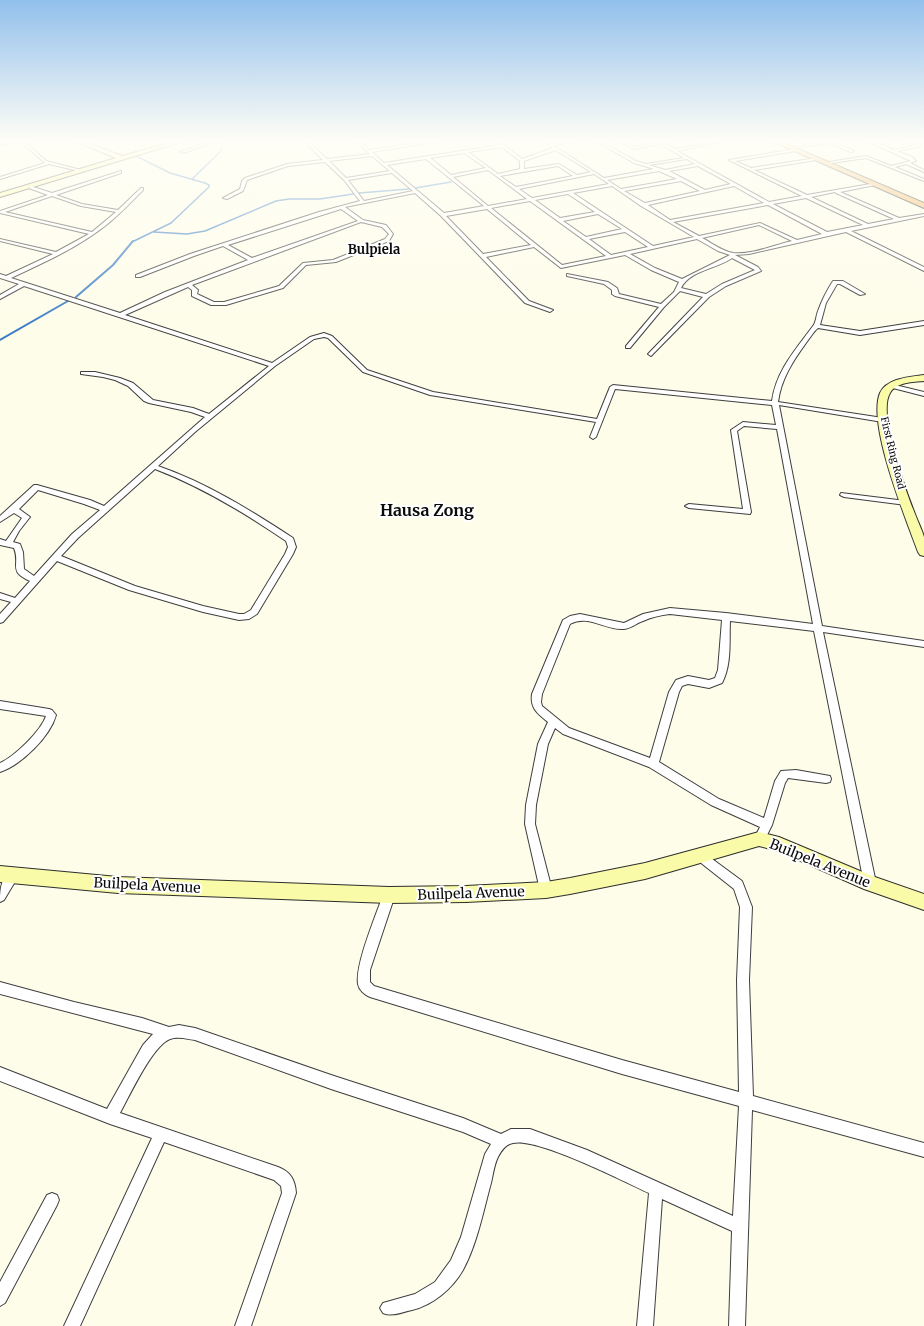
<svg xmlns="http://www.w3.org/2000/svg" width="924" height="1326" font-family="Merriweather,serif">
  <rect width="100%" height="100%" fill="#fefdea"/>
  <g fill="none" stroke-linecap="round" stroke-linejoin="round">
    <path stroke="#3c7cc6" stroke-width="1.5" d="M193,180V178L220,152L223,146L221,142
      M415,188L451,182
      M359,193L409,189
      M154,232L187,234L205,231L276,201L289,199H320L353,194
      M132,242L171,223L209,187V185L205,183L170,173L136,156"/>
    <path stroke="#3c7cc6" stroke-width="2" d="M76,297L113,265L133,241
      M0,340L68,301"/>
    <defs>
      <path id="street" d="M16,142L14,143L0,145V143Z
        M21,142H25L46,161L81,170L79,171L49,164L0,179V177L45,163Z
        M204,142L212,143L183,153L180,152L206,143Z
        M305,142H309L327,159L370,154L356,142H360L369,150L425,142H434L372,152L384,163L500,145L496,142H500L522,159L553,148L544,142L552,144L570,142L554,146L604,178L654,169L634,163L598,142H602L636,161L646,164L684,158L661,144L634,149L621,142H626L635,147L662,142L675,149L719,142L677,151L769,202L802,196L729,160L795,149L796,151L735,161L751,168L817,158L816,160L754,170L807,195L876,183L875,185L840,192L899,218L924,214V216L851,231L924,267V271L846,232L749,254L735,255L758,267L761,271L726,286L709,297L651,356L648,354L649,353L703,297L680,291L664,307L630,348H626V346L659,307L615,296L612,294V290L604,284L567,276V274L608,282L617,288L619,294L661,304L674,292L679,282L651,270L625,255L561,268L534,247L486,257L529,301L553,310L550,312L525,303L441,216L415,193L345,207L363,220L386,225L393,234L389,241L336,262L306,265L283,288L226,305H211L192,296V290L188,287L125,315L272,363L310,337L324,333L332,336L367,370L433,392L597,419L610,387L613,385L772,401C776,371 796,349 813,326C816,323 816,316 818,311C822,300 827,290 833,281H843L865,294L860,295L840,284H837L826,303L820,325L860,331L924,321V325L860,335L818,328C813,332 810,338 806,343C793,361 781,379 778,402L883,418L886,420L883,422L779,405L822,626L924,641V647L823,632L876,883L874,887L870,888L866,887L864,883L814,631L730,621C729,641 732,664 722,683L709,688L688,684L682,686L679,692L659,762L719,799L764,818L775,781L781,771L796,770L830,776L831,779L830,782L826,783L788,778L785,783L772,825L763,843L759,844L755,843L754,839L760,827L711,805L649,767L563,734L555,728L548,744L536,805L535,824L552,890L550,894L546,896L542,894L540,890L525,824L526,805L538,744L548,722C537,713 530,708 532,694L563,620L570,616L580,614L624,623L643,614L670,608L726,613L813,624L777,429L744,426L737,431L751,512L750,514L689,508L685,506L689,504L743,509L731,430L743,422L776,425L772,405L615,389L596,437L593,439L590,437L596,422L430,395L363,372L328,338L324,337L314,339L275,366L195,432L158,466C207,483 250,510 293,538L296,547L293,554L257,614L249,619L239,620L203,612L129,590L57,561L3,622L0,623V614L11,602L0,599V593L15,598L30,581C7,571 21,565 14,548L0,545V539L6,541L22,518L14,513L0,522V516L34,485H37L90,500L104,506L205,417L191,412L149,403L144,401L128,386L115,380L103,377L81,374V372H95L120,378L133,383L153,400L193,408L209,414L269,366L24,286L0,299V295L19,284L0,278V274L6,276L53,254L0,241V239L56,252L89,234L0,213V211L48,195L26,187L27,185L52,193L121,171V173L56,195L82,204L118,210L141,188H143V190C131,202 119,215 105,226C77,248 43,263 11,278L120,313L165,292L248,260L223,246L194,256L140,277H136V275L190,254L319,212L360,201L344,180L325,162L288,166L247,180L243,191L227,199L223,198L240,189L242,181L245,178L287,164L323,160ZM502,147L520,161V169L498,174L468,152ZM556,150L591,172L577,175L559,164L524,169V161ZM464,153L486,168L451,175L430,158ZM372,156L390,171L346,178L329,161ZM426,159L484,206L444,213L387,165ZM687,159L695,164L665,170L649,165ZM558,166L573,176L516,187L500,176ZM698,166L731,184L705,190L669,171ZM488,170L527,199L488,206L453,177ZM659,171L677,179L621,189L607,180ZM392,173L413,191L364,201L348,180ZM594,174L609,184L532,198L519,189ZM681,181L700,191L645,203L624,191ZM612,186L641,206L694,237L653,246L573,193ZM734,186L764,203L670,220L648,205ZM835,192L836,193L894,219L868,224L811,197ZM568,194L595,212L560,218L535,200ZM52,196L81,206L116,212L92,232L5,212ZM806,198L863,225L827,232L773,204ZM530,201L606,256L562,265L491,208ZM768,205L822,234L797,240L760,223L699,236L673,222ZM341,209L358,221L252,258L228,245ZM487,209L531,245L483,254L446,216ZM598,214L622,229L586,237L563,221ZM361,222L382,227L389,234L385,239L333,260L303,263L279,286L224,302H214L197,294L198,290L192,285ZM759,225L792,241C774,245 752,255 733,253C722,251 712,243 702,238ZM625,232L648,247L611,255L589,239ZM697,239L718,251L730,255L682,279L655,268L630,254ZM732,258L755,270L722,284L706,294L681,288C690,270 717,269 732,258ZM155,469C202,487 245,513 286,541L288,547L285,554L251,610L244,614H239L203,606L135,586L61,556L78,538ZM38,490L84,504L100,510L72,534L34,576L24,569L23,552L20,544L13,542L19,531L30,517L19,509ZM670,614L722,620L718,670L715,678L709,680L688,676L676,680L669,692L650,758L569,728L542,706L541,702L542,694L570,624C588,614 605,630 623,629C631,629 636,623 643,621C652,617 661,615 670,614Z
        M822,142H833L854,151L851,152L829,143L797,148L795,147Z
        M869,142H874L894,150L916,145L908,142L921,144V146L897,151L912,157L916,161L910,163L924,170V172L906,164L895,167L924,179V181L866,158L831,163L829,162L866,156L891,166L911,161Z
        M891,384L924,392V396L889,387V385Z
        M841,493L906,501L910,503L906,505L844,497L840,495Z
        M0,701L49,709L52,710L56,715C50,737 21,765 0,772V763C14,757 41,731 46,716L0,709Z
        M700,850L742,881L752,907L749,980L753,1096L924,1143V1157L752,1110L745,1326H729L732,1231L662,1199L653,1326H637L649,1193C623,1181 537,1137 513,1143C506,1144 501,1151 498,1157C494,1165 493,1175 491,1183C483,1212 477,1244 463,1270C452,1289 433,1305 412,1310C402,1312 392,1317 383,1313L380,1308L383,1303L415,1294L435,1282L451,1260L461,1237L485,1154L491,1144L463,1132L331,1089L195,1040C187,1039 179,1036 170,1039C152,1046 130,1095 120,1113L278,1167C291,1172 295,1180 296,1193L251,1326H235L282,1193L281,1186L274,1180L164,1142L80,1326H64L152,1138L110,1124L0,1081V1067L107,1109L143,1045L153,1034L0,994V982L74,1002L142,1018L169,1027L179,1025L195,1028L331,1075L463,1118L501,1134L511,1129H530L587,1150L733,1216L739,1106L622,1074L370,997C365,995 359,990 358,984C355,965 376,915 383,895L385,891L389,889L393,891L395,895L370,970V982L374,986L622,1060L739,1092L737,980L740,907L734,889L696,859L695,855L696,851Z
        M13,870L17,871L19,875L4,900L0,902C0,890 1,875 13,870Z
        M52,1193L57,1195L59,1200L57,1205L5,1303L0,1306V1282L47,1195Z"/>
      <path id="secondary" d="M78,142H85L122,156L172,142H181L0,197V193L116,158Z
        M924,375V381C914,382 896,382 890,393C877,414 906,491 915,514C918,522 922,530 924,537C924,543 924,550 924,556L920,555L918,552C906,519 867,424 880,393C887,378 910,377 924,375Z
        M759,832L779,837L872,876L924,894V910L864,889L778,851L759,846L645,879L570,894L546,898L466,902L389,903L118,893L0,882V866L118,877L389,887L466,886L546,882L570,878L645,863Z"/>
      <path id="highway" d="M774,142H782L924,203V208Z"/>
    </defs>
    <use href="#street" stroke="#3e3e3e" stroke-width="2"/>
    <use href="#secondary" stroke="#2d2d2d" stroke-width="2"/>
    <use href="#highway" stroke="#1c1c1c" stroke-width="2"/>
    <use href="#street" fill="#fff" fill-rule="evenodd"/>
    <use href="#secondary" fill="#f9fba8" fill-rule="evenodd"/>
    <use href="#highway" fill="#edb158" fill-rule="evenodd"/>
  </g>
  <linearGradient id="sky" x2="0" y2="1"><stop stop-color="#92c0ec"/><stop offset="0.43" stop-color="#fffef6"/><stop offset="1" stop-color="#fffef6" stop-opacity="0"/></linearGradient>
  <rect width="924" height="328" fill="url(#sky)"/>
  <g text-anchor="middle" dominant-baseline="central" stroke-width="4" stroke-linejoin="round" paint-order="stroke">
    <g font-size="10" fill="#0b0b0b" stroke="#fff">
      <text transform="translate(893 453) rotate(76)">First Ring Road</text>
    </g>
    <g font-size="13" font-weight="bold" fill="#0b0b0b" stroke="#fff">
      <text x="374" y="249">Bulpiela</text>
    </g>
    <g font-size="14" fill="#0b0b0b" stroke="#fff">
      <text transform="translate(820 863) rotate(22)">Builpela Avenue</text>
      <text transform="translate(147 885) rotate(3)">Builpela Avenue</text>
      <text transform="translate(471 893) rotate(-2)">Builpela Avenue</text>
    </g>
    <g font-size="16" font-weight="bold" fill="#0b0b0b" stroke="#fff">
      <text x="427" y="510">Hausa Zong</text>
    </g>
  </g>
</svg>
